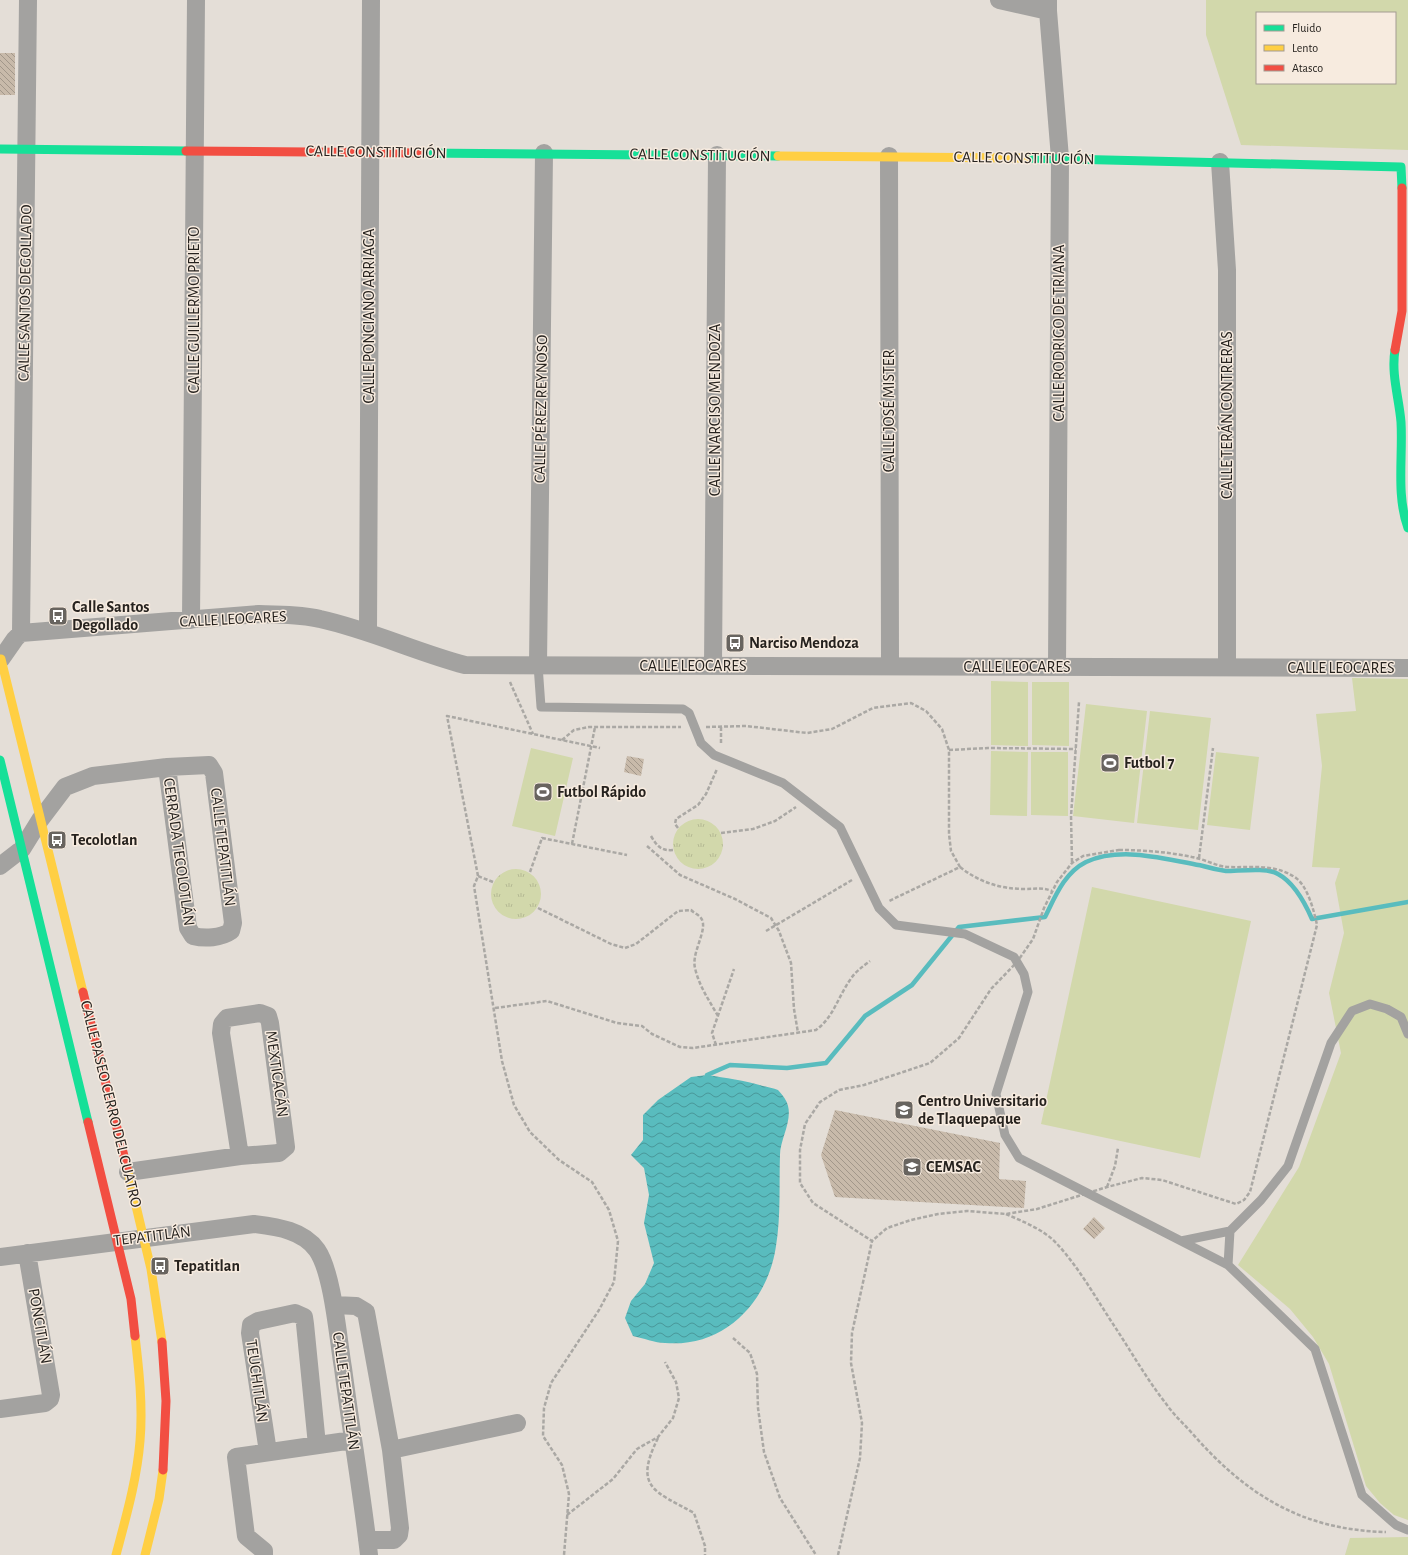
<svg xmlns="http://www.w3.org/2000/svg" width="1408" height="1555" font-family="'Alegreya Sans',sans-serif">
  <defs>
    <pattern id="park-tufts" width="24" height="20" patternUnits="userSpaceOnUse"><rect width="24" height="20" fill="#d2d8ab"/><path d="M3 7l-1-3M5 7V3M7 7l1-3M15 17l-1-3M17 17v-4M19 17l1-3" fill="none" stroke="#b4b993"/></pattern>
    <pattern id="water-waves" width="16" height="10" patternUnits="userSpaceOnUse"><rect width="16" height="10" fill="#59bcbe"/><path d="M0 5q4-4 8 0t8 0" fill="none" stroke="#49989a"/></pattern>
    <pattern id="building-back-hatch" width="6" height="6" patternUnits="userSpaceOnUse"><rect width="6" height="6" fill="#c8baaa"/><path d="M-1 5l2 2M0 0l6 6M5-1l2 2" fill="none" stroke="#a2978a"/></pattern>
  </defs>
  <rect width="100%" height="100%" fill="#e4ded7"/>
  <path fill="#d2d8ab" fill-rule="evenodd" d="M1206,0H1408V150L1241,145L1206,35ZM1257,13H1395V83H1257Z
    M1352,678L1408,679V1520L1394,1515L1380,1503L1366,1486L1329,1364L1313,1337L1290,1309L1238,1265L1299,1167L1341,1053L1329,993L1344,933L1335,883L1340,868L1312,867L1322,766L1316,714L1356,711Z
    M991,681L1028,682V746L991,745Z
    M1032,682H1069V746L1032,745Z
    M1086,704L1147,711L1134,823L1073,816Z
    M1150,711L1211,718L1198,830L1137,823Z
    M531,748L573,758L555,836L512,826Z
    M991,751L1028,752L1027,816L990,815Z
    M1031,752H1068V816L1031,815Z
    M1216,752L1259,757L1250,830L1207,825Z
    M1092,887L1251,921L1200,1158L1041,1124Z
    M1408,1537V1555H1345L1350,1538Z"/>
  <path fill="url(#park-tufts)" d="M673 844a25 25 0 1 1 50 0a25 25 0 1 1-50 0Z
    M491 894a25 25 0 1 1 50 0a25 25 0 1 1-50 0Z"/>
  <path fill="url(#water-waves)" d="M707,1075C726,1078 744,1080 763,1086C767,1087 774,1088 778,1090C780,1092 784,1097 785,1099C796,1116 780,1138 780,1155C779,1185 781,1216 776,1246C768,1302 724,1348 665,1343C655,1343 643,1338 633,1336L625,1318L631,1301L645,1284L654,1263L644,1223L649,1195L644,1168L631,1155L643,1140V1115L658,1100L691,1077Z"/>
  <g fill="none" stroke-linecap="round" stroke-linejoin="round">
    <path stroke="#59bcbe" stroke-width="4.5" d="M707,1075L730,1065L787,1068L826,1063L865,1016L912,985L959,927L1045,917C1055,897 1064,873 1086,862C1121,846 1166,859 1203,866C1210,868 1219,870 1226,871C1240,871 1266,867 1278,874C1293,882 1305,903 1312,919L1408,902"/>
  </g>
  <path fill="url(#building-back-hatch)" d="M0,53H15V95H0Z
    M627,756L644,759L641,776L624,772Z
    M835,1110L1000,1143L999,1179L1026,1181L1024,1208L835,1197L821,1155Z
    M1094,1217L1105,1228L1094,1239L1083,1229Z"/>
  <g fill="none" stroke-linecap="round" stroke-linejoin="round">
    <path stroke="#aaa8a4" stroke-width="2.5" stroke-dasharray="4 2" stroke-linecap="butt" d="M510,682L533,734
      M706,727L746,726L807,733L832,729L873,708L911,703L926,711L942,729L949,750V834L951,851L960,867L889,901
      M721,727V744
      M562,740L574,730L589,727H681
      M949,750L988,748L1076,749
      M678,828L675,824L676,819L698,805L706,794L717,769
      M721,833L753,829L775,821L796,807
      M651,836C657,846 661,851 673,850
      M572,844L595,727
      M647,846L680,875L735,899L771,918L779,931L791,963L794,1009L798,1033
      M1119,850C1143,850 1168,852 1192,857C1204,859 1216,866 1227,867C1252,868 1274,863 1296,878C1308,887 1314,911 1317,925L1250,1192L1244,1200L1236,1204L1162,1180L1142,1178L1107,1187L1037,1209L1006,1214L967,1211L938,1214L911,1220L887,1228L872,1241L813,1203L800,1183V1150L805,1124L820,1102L839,1090L864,1085L930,1063L959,1038L991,989L1017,962L1033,939L1044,908L1057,882L1072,863L1083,856Z
      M1199,858L1213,748
      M1072,862L1071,816L1079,702
      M960,867C979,882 1000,889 1025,889C1036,889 1041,887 1052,891
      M530,872L542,838L627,855
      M478,876L447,716L600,748
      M493,882L478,876L474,886L502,1061L514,1105L530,1132L559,1160L592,1182L609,1210L618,1241L614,1282L599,1310L551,1383L544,1408L543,1436L562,1465L569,1494L564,1555
      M538,908L611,944L625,948L636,944L678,911L691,910C694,913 699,915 701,918C709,929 691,952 695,968C699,986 709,1000 718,1016
      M766,931L852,880
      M495,1008L547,1001L617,1023L642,1026L652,1034L680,1047L693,1048L816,1030C833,1018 838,997 850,980C855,972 862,967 870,961
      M716,1045L712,1033L734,969
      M1107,1187L1115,1166L1118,1148
      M1006,1214C1024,1222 1045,1230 1058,1245C1080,1269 1097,1300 1115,1327C1132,1353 1148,1381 1167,1405C1174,1415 1183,1423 1191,1432C1245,1494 1301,1530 1386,1532
      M733,1338L750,1353L757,1374L758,1408L764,1452L780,1498L816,1555
      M658,1438C633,1488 655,1491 694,1513L705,1546V1555
      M567,1515L613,1479L637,1449L658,1437L673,1418L679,1398L676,1382L665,1362
      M838,1555L860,1458L862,1423L851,1363L852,1333L872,1241"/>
    <path stroke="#a3a2a0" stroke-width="9" d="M538,665L541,707L683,709L689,713L701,743L714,755L783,783L840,827L879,908L896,925L965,934L1014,957L1024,974L1028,992L996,1094L1005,1135L1019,1158L1228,1265L1315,1349L1362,1495L1396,1525L1408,1530
      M1230,1231L1261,1200L1288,1166L1331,1043L1352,1011L1370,1004L1387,1009L1401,1017L1408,1034
      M1181,1241L1230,1231L1228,1265"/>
    <path stroke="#a3a2a0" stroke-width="18" d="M999,0L1048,11
      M1048,0V11L1060,158L1057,667
      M889,156L890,666
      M1220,162L1227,270V667
      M191,620L196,0
      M368,632L371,0
      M21,633L28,0
      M1,659L15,639L21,633L259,614C280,615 300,614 320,619C370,630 416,652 465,665L1408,668
      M538,665L544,153
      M713,666L717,155
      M0,866L22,849L40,820L65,787L93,776L167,767L209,765L214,773L233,923L231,931C221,938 205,939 193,936L188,928L167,767
      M128,1172L240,1156L279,1153L286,1147L270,1023L268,1016L260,1013L227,1018L222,1024L221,1033L240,1156
      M0,1257L254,1224C277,1227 303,1230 317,1250C333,1273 338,1339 343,1368C351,1430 362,1493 369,1555
      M334,1305L356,1306L366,1312L391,1450L400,1528L399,1535L394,1540H367
      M0,1409L45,1403L50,1399L51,1395L27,1253
      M391,1450L517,1423
      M268,1452L250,1333L251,1325L258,1321L295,1313L304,1317L305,1324L317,1445
      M264,1555V1551L246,1536L236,1457L353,1440"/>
    <path stroke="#16e098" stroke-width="9" d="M0,149L186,151
      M422,153L778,156
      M1025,158L1401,167L1402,188
      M1395,350C1391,374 1399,398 1401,422C1403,457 1396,495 1408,528
      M0,760L88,1122"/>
    <path stroke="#ffcf43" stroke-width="9" d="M778,156L1025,158
      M0,660L1,659L83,992
      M127,1168L151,1269L162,1342
      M116,1555C126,1517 137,1479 140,1441C143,1406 139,1370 135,1336
      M145,1555L159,1499L163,1470"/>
    <path stroke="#f24e42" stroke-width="9" d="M186,151L422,153
      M1395,350L1402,311V188
      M83,992L127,1168
      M88,1122L131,1299L135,1336
      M162,1342L166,1401L163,1470"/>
  </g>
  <defs>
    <symbol id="bus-square" viewBox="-11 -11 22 22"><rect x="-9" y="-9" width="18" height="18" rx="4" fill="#68645f" stroke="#f7ebdf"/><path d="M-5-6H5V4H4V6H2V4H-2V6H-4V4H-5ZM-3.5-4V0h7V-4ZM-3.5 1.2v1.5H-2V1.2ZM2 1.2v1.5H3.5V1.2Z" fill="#fff"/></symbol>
    <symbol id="stadium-square" viewBox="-11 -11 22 22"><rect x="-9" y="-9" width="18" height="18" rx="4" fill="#68645f" stroke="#f7ebdf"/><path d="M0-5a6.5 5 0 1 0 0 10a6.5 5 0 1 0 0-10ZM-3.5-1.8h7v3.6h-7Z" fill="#fff"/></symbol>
    <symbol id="university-square" viewBox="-11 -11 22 22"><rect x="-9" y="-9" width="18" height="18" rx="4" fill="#68645f" stroke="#f7ebdf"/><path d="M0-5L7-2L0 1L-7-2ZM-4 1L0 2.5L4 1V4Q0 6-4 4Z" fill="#fff"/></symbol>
  </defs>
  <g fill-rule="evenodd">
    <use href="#bus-square" x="47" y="605" width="22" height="22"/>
    <use href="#bus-square" x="724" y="632" width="22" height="22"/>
    <use href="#stadium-square" x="1099" y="752" width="22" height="22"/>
    <use href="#stadium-square" x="532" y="781" width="22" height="22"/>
    <use href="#bus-square" x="46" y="829" width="22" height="22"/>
    <use href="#university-square" x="893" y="1099" width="22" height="22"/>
    <use href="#university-square" x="901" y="1156" width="22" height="22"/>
    <use href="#bus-square" x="149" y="1255" width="22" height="22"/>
  </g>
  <g text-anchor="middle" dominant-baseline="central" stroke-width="3" stroke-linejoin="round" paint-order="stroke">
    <g font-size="16" fill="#26221e" stroke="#f7ebdf">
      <text transform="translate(376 152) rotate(1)">CALLE CONSTITUCIÓN</text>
      <text transform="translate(700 155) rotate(1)">CALLE CONSTITUCIÓN</text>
      <text transform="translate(1024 158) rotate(1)">CALLE CONSTITUCIÓN</text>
      <text transform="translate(25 293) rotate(-89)">CALLE SANTOS DEGOLLADO</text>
      <text transform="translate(194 310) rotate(-90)">CALLE GUILLERMO PRIETO</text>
      <text transform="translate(369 316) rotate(-90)">CALLE PONCIANO ARRIAGA</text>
      <text transform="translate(1059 333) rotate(-90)">CALLE RODRIGO DE TRIANA</text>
      <text transform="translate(541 409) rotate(-89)">CALLE PÉREZ REYNOSO</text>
      <text transform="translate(715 410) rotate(-90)">CALLE NARCISO MENDOZA</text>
      <text transform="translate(889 411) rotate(-90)">CALLE JOSÉ MISTER</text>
      <text transform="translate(1227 415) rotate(-90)">CALLE TERÁN CONTRERAS</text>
      <text transform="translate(233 619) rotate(-3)">CALLE LEOCARES</text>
      <text x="693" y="666">CALLE LEOCARES</text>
      <text x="1017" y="667">CALLE LEOCARES</text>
      <text x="1341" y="668">CALLE LEOCARES</text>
      <text transform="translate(223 847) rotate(83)">CALLE TEPATITLÁN</text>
      <text transform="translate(179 852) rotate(82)">CERRADA TECOLOTLÁN</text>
      <text transform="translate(277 1074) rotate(82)">MEXTICACÁN</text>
      <text transform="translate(111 1104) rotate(76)">CALLE PASEO CERRO DEL CUATRO</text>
      <text transform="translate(152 1236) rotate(-7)">TEPATITLÁN</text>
      <text transform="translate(40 1326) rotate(80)">PONCITLÁN</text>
      <text transform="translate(257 1381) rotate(82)">TEUCHITLÁN</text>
      <text transform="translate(346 1391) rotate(82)">CALLE TEPATITLÁN</text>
    </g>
    <g font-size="16" font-weight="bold" fill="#26221e" stroke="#f7ebdf" text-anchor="start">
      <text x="72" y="607">Calle Santos<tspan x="72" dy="18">Degollado</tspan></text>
      <text x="749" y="643">Narciso Mendoza</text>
      <text x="1124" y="763">Futbol 7</text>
      <text x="557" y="792">Futbol Rápido</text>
      <text x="71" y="840">Tecolotlan</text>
      <text x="918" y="1101">Centro Universitario<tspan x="918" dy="18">de Tlaquepaque</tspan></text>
      <text x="926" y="1167">CEMSAC</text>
      <text x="174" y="1266">Tepatitlan</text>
    </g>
  </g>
  <rect x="1256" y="12" width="140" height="72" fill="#f7ebdf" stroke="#a39b92"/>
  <rect x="1264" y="25" width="20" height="6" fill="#16e098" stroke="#a39b92"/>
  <text x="1292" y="32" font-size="12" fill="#26221e">Fluido</text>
  <rect x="1264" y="45" width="20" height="6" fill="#ffcf43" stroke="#a39b92"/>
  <text x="1292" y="52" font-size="12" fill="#26221e">Lento</text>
  <rect x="1264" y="65" width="20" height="6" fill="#f24e42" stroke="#a39b92"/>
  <text x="1292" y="72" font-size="12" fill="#26221e">Atasco</text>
</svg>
